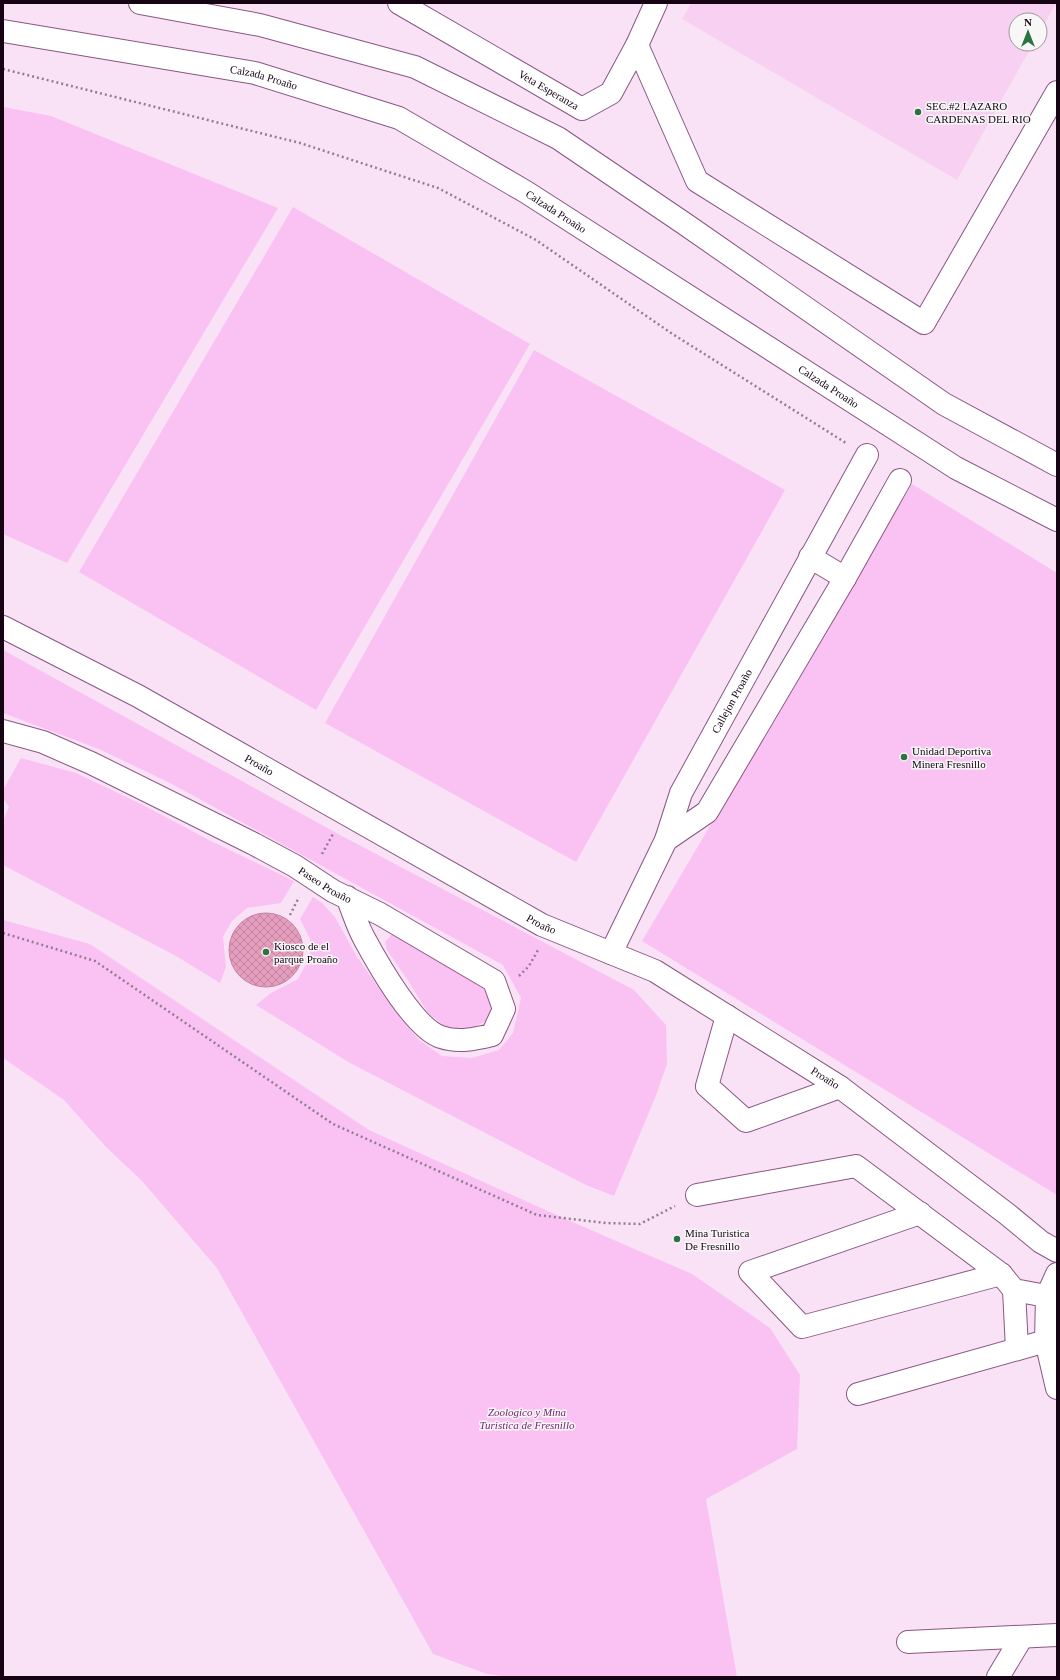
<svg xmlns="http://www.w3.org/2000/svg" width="1060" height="1680" font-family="Georgia,serif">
  <defs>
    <pattern id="building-cross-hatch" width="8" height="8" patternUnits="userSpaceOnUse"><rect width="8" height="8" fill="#e49dbd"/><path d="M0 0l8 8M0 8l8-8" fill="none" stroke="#c386a2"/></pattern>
  </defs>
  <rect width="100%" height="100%" fill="#fae2f6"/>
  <path fill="#f8d0f2" d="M691,3H1056L1040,32V20H1016V44H1033L957,180L682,19Z"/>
  <path fill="#fac1f3" d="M3,107L51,116L278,208L67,563L3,534Z
    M293,207L530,344L316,710L79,572Z
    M534,350L785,490L576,862L325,723Z
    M912,484L1057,573V1195L642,941Z
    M3,650L342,836L634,990L666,1025L667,1064L655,1098L614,1196L586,1185L350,1063L256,1005L271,993L298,979L310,957V939L300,919L313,897L322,903L335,917L357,957L401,1019L419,1040L442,1056L472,1058L499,1050L513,1033L521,998L503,965L172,784L99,749L3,713Z
    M21,758L76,773L143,805L211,841L294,881L281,903L247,908L232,921L223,937L226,967L220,983L176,956L3,865V821L9,807L3,798V790Z
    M3,920L90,944L369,1130L561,1217L692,1274L770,1328L800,1375L797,1449L706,1499L737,1677H510L487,1674L433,1654L217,1268L142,1181L105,1146L64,1100L3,1058Z
    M392,934L450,967L487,991L493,1003L488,1020L467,1031L444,1026L428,1013L409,982L387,950L385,942Z"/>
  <path fill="url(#building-cross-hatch)" stroke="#c983a4" d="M229 950a37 37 0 1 1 74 0a37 37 0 1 1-74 0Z"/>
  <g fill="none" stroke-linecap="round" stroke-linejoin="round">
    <defs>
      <g id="minor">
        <path id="s1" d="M399,3L582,109L611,93L637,45L656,3"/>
        <path d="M637,45L697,181L924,323L1057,92"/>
        <path d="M810,557L845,578"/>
        <path id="s2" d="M3,627L138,696L542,925L655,971L840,1087L1007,1214L1041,1242L1057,1251"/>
        <path id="s3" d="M3,731L43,742L91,763L254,844L295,866L333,891L380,914L494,981L504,1009L492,1035C475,1039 458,1043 441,1037C415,1029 378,964 365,940C357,926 353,911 347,897"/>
        <path d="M666,840L707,812L845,578L900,480"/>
        <path id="s4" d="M611,953L666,840L681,793L867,455"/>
        <path d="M727,1016L707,1086L746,1121L840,1087"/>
        <path d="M697,1195L856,1166L1001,1274L1014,1290L1057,1298"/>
        <path d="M920,1213L750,1272L802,1327L1001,1274"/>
        <path d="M1057,1274L1047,1296L1046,1341L1057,1388"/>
        <path d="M1014,1290L1017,1349"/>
        <path d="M858,1394L1046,1341H1057"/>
        <path d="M908,1642L1057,1635"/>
        <path d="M998,1677L1022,1637"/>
      </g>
      <g id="major">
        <path d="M140,3L260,25L415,67L558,138L685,224L944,404L1057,465"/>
        <path id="s5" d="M3,31L255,73L399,118L526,192L956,468L1057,520"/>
      </g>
    </defs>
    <use href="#minor" stroke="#8a5684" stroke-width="24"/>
    <use href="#major" stroke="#8a5684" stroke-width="24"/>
    <path stroke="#927d90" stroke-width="2.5" stroke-dasharray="2 3" stroke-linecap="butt" d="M3,69L300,143L438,188L536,240L671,333L846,443
      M322,854L333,834
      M290,915L299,897
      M3,933L95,961L333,1124L537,1215L606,1223L640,1224L675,1206
      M519,976L529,966L538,950"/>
    <use href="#minor" stroke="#fff" stroke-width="22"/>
    <use href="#major" stroke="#fff" stroke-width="22"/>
  </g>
  <g fill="#2b7441" stroke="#f7f7f7" stroke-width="1.5">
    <circle cx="918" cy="112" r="4"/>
    <circle cx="904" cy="757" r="4"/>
    <circle cx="266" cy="952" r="4"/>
    <circle cx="677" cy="1239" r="4"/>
  </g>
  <g text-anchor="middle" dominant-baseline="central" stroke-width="3" stroke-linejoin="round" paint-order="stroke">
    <g font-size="11" fill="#160415" stroke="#f7f7f7">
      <text stroke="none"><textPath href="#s5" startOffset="265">Calzada Proaño</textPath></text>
      <text stroke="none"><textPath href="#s1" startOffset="173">Veta Esperanza</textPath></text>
      <text stroke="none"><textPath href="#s5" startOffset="589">Calzada Proaño</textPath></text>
      <text stroke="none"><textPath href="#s5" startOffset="913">Calzada Proaño</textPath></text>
      <text stroke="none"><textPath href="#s4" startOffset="280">Callejon Proaño</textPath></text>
      <text stroke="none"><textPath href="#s2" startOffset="291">Proaño</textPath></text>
      <text stroke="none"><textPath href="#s3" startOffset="358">Paseo Proaño</textPath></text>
      <text stroke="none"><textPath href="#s2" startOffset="615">Proaño</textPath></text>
      <text stroke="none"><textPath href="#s2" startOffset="939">Proaño</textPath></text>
    </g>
    <g font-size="11" fill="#160415" stroke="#f7f7f7" text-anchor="start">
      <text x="926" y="106">SEC.#2 LAZARO<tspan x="926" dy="13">CARDENAS DEL RIO</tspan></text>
      <text x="912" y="751">Unidad Deportiva<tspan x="912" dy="13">Minera Fresnillo</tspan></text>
      <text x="274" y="946">Kiosco de el<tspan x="274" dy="13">parque Proaño</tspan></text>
      <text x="685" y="1233">Mina Turistica<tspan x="685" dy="13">De Fresnillo</tspan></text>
    </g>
    <g font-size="11" font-style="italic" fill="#731c6e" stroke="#f7f7f7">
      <text x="527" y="1412">Zoologico y Mina<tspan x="527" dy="13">Turistica de Fresnillo</tspan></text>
    </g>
  </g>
  <rect width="1060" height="1680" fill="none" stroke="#160415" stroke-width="8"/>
  <g transform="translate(1028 32)"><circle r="19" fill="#f7f7f7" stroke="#9d969d"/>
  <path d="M0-3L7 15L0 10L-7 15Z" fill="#2b7441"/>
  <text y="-6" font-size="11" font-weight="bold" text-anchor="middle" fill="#160415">N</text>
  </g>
</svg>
